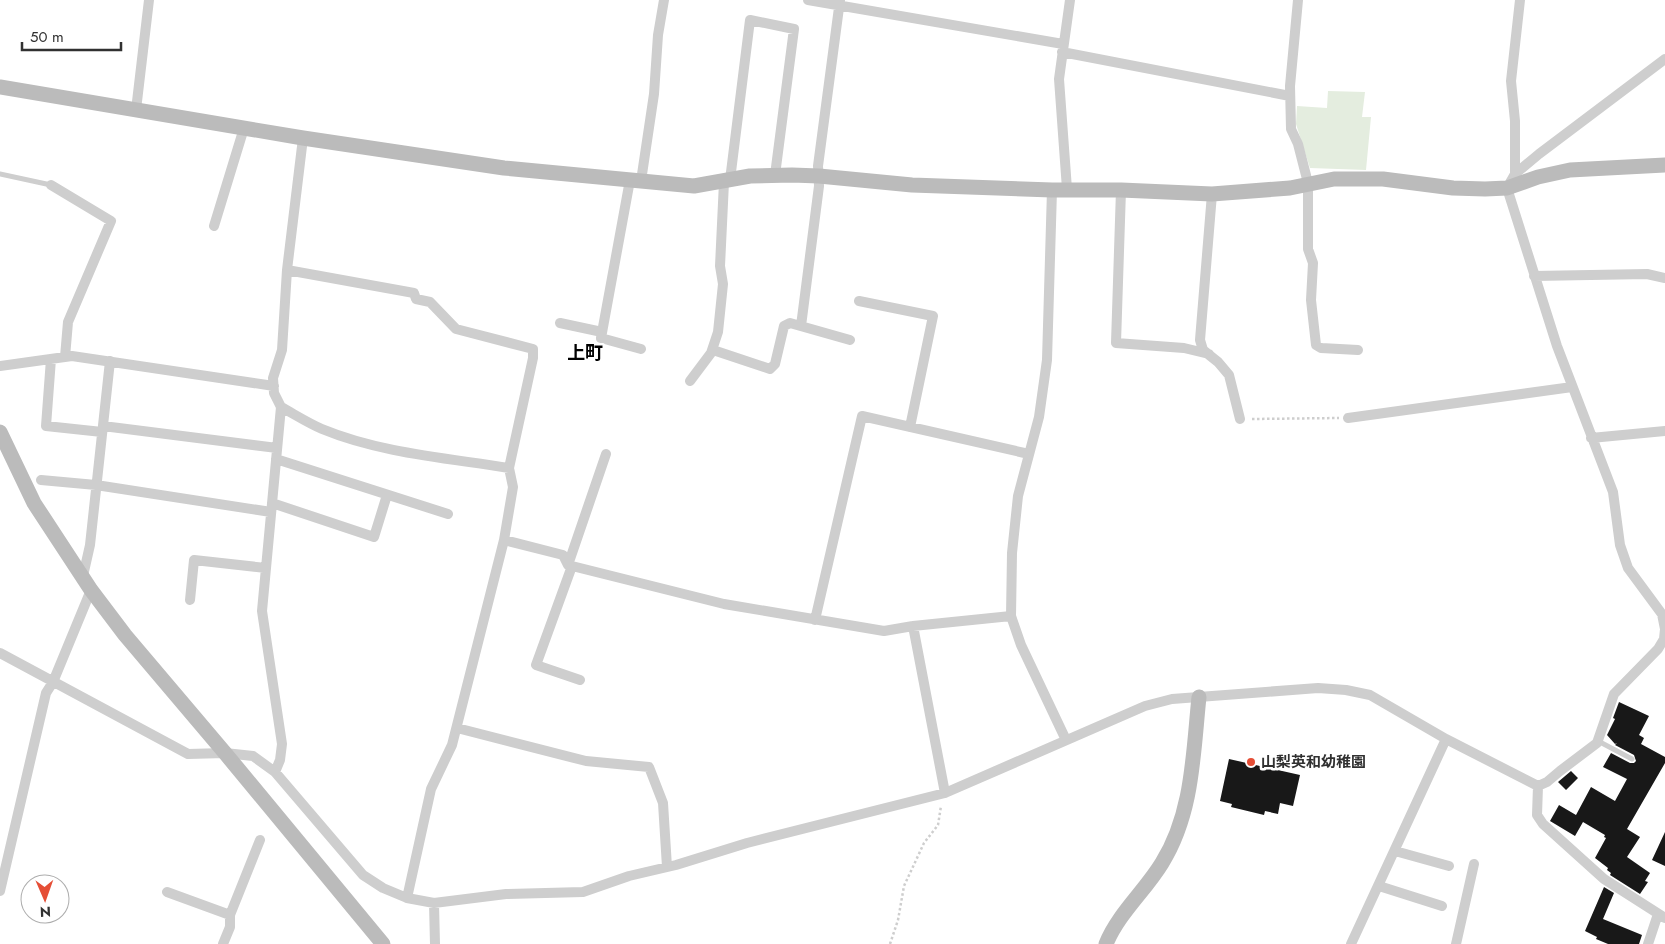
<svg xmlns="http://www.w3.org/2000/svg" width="1665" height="944" font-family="Jost,'Noto Sans JP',sans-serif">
  <rect width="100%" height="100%" fill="#fff"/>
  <path fill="#e4eddf" d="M1328,91L1365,92L1362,117H1371L1366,170L1310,168L1296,124L1297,106L1327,108Z"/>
  <path fill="#181818" d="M1619,702L1649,716L1639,735L1644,738L1641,744L1665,757V763L1627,829L1640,837L1627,857L1650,873L1645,881L1648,882L1640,894L1610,875L1611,873L1607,870L1608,868L1595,858L1606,838L1604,837L1605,835L1583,822L1575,836L1550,821L1559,805L1576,815L1591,787L1615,801L1627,779L1603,767L1611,753L1630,763H1634L1636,761L1634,755L1615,745L1617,743L1615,744L1607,735L1615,719L1613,718Z
    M1229,759L1300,775L1293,806L1280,803L1278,814L1265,811L1264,815L1231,807L1232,804L1220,801Z
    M1571,771L1578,778L1566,790L1558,782Z
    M1665,832V866L1652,860Z
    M1604,887L1614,893L1603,919L1642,935L1639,944H1608L1596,939L1597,937L1585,931Z"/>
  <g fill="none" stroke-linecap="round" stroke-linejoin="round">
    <path stroke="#cecece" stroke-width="2.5" stroke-dasharray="2.5 2.5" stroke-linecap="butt" d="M1252,419L1339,418
      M890,944L898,920L904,886L924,843L938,825L941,806"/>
    <path stroke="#cecece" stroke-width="5" d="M0,174L51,185
      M1598,741L1632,759"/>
    <path stroke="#cecece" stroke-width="10" d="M808,0L1063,44
      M1298,0L1290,86L1291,129L1298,144L1308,183V249L1313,263L1311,300L1316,345L1321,348L1358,350
      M1062,52L1290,96
      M136,110L149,0
      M1515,174V121L1511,81L1520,0
      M630,180L601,338L641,349
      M730,180L750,20L794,29L775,175
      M641,181L654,94L658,35L664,0
      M51,185L111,221L68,322L65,357
      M1067,189L1059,79L1070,0
      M1052,190L1047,360L1039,417L1018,496L1012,553L1011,616L1021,645L1066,740
      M1121,190L1116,343L1184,348L1209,354
      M1212,194L1200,340L1203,350L1218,362L1229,375L1240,419
      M214,226L244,128
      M287,270L414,293L416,299L430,302L456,329L533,349V358L509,468L513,487L504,540L452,745L431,789L407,898
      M1534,276L1647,274L1665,278
      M859,301L933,316L910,427
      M560,323L602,332
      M801,326L819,186L818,166L840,0
      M713,350L770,369L775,364L784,326L790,323L850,340
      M51,359L46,426L102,432
      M0,366L72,356L274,386
      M690,381L711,353L718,332L723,284L720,266L724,182
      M281,407C294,414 308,423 322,429C380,453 447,458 509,468
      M1348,418L1572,387
      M103,426L277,448
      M1591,438L1665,431
      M276,459L448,514
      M41,480L96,485L271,512
      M272,503L374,537L387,495
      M504,540L563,555L568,565L724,604L884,631L913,626L1011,616
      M568,565L606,454
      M572,566L536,665L580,680
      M83,576L90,545L110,361
      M190,600L194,560L266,568
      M815,620L862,416L1029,454
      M913,626L945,793
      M0,653L188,754L225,753L253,756L275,772L363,875L383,888L407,898L434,903L506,894L583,892L629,876L676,865L747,843L945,793L1145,706L1172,699L1318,688L1346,690L1370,695L1446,739L1538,786L1537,815L1543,824L1604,879L1665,918
      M457,728L586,761L649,767L663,803L667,867
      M275,772L280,760L282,744L262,611L281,407L274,393L273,378L282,350L287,270L303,138
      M1538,786L1547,782L1560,771L1597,743L1614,694L1658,649L1664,639L1665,629L1662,614L1628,568L1620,545L1613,492L1557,346L1507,188L1515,174L1539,154L1665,59
      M1395,851L1449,866
      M1379,886L1442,906
      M0,891L46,693L53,682L91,590
      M167,892L230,915
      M434,903L435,944
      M223,944L230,927V915L260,840
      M1351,944L1446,739
      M1456,944L1474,864
      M1648,944L1658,914"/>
    <path stroke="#bbb" stroke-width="15" d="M0,87L303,138L504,168L694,186L750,176L792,175L819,176L912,185L1052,190H1121L1212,194L1290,188L1334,179H1383L1453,188L1485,189L1507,188L1538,177L1570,170L1665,165
      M0,432L34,503L91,590L125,635L225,753L383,944
      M1106,944C1118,914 1145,891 1162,863C1193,813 1193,754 1199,697"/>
  </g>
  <circle fill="#e54e36" stroke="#fff" stroke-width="2" cx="1251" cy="762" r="5"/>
  <g text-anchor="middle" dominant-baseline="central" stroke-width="5" stroke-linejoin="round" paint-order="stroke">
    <g font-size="15" font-weight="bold" fill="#313131" stroke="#fff" text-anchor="start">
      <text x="1261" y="762">山梨英和幼稚園</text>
    </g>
    <g font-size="18" font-weight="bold" fill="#000" stroke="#fff">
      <text x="585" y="353">上町</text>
    </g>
  </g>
  <g transform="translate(45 899) rotate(178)"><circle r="24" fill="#ffffff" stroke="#adadad"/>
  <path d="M0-4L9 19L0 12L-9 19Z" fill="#e54e36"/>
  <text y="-8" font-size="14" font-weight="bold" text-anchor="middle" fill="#313131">N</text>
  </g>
  <path d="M22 42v8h99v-8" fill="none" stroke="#313131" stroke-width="2.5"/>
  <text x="30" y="42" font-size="15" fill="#313131" stroke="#ffffff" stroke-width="4" paint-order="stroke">50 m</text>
</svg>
